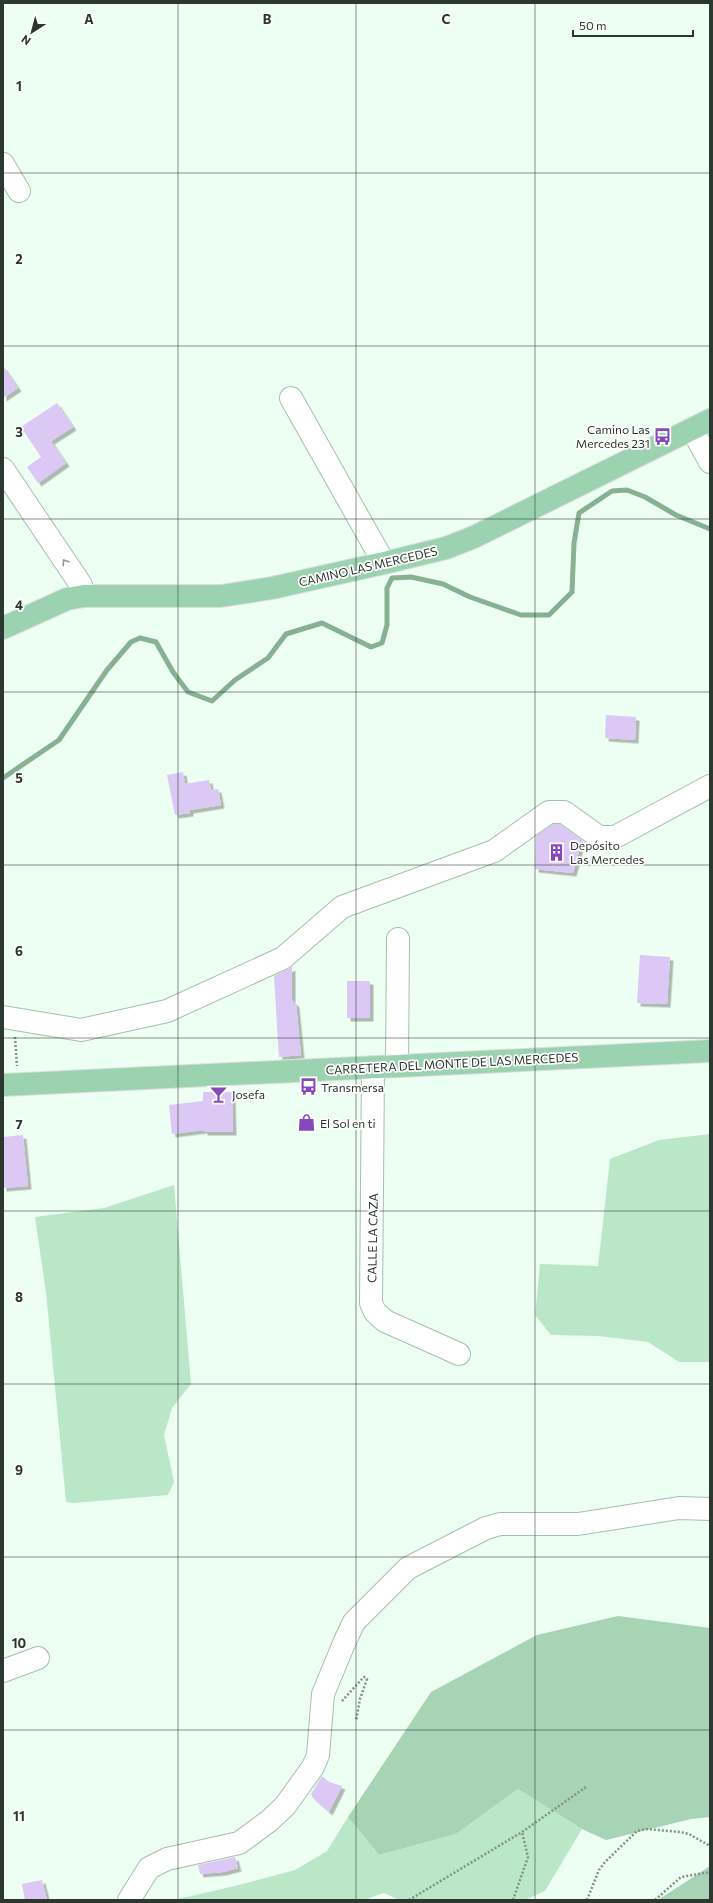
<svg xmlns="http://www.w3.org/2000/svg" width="713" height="1903" font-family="Commissioner,sans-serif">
  <defs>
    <filter id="shadow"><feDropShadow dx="3.5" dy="3.5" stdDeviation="0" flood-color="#0004"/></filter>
  </defs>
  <rect width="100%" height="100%" fill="#edfef2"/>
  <path fill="#bae7c8" d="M710,1134V1362H679L648,1342L599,1336L551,1335L535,1315L540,1264L598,1266L610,1159L659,1140Z
    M174,1185L191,1384L172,1408L164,1435L174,1482L168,1495L74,1503L66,1502L46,1292L35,1217L104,1208Z
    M518,1789L582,1829L545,1891L525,1900H399L384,1893L364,1900H173L235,1886L295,1870L327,1851L348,1817L379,1855L456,1834Z"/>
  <path fill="#a7d4b5" d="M618,1616L710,1628V1817L691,1819L606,1840L582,1829L518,1789L456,1834L379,1855L348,1817L431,1692L537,1635Z
    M710,1866V1900H658Z"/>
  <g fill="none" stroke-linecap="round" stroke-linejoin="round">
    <path stroke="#86b193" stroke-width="5" d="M3,778L59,740L107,670L131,642L140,638L156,642L173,672L188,692L212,701L235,680L268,658L286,634L322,623L371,647L382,643L387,625V588L392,578L411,577L443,584L470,597L521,615H549L572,592L574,543L579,513L612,491L627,490L645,497L676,515L710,529"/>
  </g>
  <path fill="#dcc8f5" filter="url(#shadow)" d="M3,366L18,388L3,398Z
    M57,403L73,427L51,441L66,463L38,483L27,467L41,457L21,427Z
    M606,715L636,717L635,740L605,738Z
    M183,772L185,784L209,780L211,790L218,789L221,805L190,810V813L175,815L167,775Z
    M553,824H560L582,840L573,873L535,869L536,836Z
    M640,955L670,957L667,1004L637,1003Z
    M292,967V1000L296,1004L301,1055L279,1057L274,976Z
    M347,981H370V1018H347Z
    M203,1092H232L233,1132H204V1130L172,1134L169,1105L203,1101Z
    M23,1135L28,1186L3,1188V1137Z
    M322,1776L329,1782L342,1786L329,1812L313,1798L311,1794Z
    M235,1857L238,1868L223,1872L200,1874L198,1865Z
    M42,1880L47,1900H25L22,1884Z"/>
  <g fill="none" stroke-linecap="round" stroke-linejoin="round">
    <defs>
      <path id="minor" d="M3,164L19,191
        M291,398L384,563
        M692,429L710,462
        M3,469L81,585L84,596
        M3,1017L81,1030L167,1011L283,958L342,907L494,851L549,812H564L599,837H615L710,786
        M397,1066L398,939
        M373,1068L371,1303L375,1312L385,1321L459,1354
        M3,1671L38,1658
        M129,1900L149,1868L167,1859L239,1843L269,1821L285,1806L313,1767L318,1755L323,1694L345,1641L354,1622L408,1568L486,1528L500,1524H578L679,1508L710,1509"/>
      <path id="major" d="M3,628L67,599L84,596H221L272,588L384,563L446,548L474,537L710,420
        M3,1085L710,1051"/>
    </defs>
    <use href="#minor" stroke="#a4c0ac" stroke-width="24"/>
    <use href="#major" stroke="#dddfde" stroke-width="24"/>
    <path stroke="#839187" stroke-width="2.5" stroke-dasharray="2 2" stroke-linecap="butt" d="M15,1037L17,1066
      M342,1701L362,1679L364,1677L367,1679L360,1699L356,1721
      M409,1900L522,1832L586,1787
      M513,1900L528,1857L522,1832
      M587,1900L599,1870L605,1862L637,1831L646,1829L680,1832L689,1834L710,1846
      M655,1900L681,1877L710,1872"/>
    <use href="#minor" stroke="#fff" stroke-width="22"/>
    <use href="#major" stroke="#9bd3b0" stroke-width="22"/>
  </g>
  <defs><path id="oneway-chevron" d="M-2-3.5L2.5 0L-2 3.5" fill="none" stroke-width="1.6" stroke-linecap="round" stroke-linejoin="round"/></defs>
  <use stroke="#969b97" href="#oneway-chevron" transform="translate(65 562) rotate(-123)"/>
  <path fill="none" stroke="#2c372f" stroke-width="1" stroke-opacity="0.55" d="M178,3V1900M356,3V1900M535,3V1900M3,173H710M3,346H710M3,519H710M3,692H710M3,865H710M3,1038H710M3,1211H710M3,1384H710M3,1557H710M3,1730H710"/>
  <defs>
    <symbol id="bus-bare" viewBox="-9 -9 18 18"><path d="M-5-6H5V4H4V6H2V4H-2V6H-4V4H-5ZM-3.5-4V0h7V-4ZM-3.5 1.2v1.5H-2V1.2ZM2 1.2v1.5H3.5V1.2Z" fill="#8648bd" stroke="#fff" stroke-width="2.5" paint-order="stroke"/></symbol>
    <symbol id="building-bare" viewBox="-9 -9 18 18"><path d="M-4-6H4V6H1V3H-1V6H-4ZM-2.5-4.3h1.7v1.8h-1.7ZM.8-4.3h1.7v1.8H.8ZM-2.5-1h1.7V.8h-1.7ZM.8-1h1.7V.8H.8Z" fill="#8648bd" stroke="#fff" stroke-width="2.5" paint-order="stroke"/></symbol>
    <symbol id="bar-bare" viewBox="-9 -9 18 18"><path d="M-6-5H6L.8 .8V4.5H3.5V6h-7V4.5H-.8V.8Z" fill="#8648bd" stroke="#fff" stroke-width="2.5" paint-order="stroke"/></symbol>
    <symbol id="shop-bare" viewBox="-9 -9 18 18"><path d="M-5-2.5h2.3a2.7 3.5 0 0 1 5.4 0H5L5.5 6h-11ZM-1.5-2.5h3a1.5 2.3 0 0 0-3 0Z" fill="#8648bd" stroke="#fff" stroke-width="2.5" paint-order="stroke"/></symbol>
  </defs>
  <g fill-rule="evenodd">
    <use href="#bus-bare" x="650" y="424" width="25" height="25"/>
    <use href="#building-bare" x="544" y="840" width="25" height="25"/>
    <use href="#bus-bare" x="296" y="1074" width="25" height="25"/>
    <use href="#bar-bare" x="206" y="1082" width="25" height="25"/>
    <use href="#shop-bare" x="294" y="1110" width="25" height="25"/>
  </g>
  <g text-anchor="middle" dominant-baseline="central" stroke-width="3.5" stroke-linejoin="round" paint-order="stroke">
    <g font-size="12" fill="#2c372f" stroke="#fff" text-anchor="start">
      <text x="650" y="429" text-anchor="end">Camino Las<tspan x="650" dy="14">Mercedes 231</tspan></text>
      <text x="570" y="845">Depósito<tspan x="570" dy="14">Las Mercedes</tspan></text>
      <text x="321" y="1087">Transmersa</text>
      <text x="232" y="1094">Josefa</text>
      <text x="320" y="1123">El Sol en ti</text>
    </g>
    <g font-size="12" fill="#2c372f" stroke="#fff">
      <text transform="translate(368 566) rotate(-13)">CAMINO LAS MERCEDES</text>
      <text transform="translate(452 1063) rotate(-3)">CARRETERA DEL MONTE DE LAS MERCEDES</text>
      <text transform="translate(372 1238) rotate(-89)">CALLE LA CAZA</text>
    </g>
  </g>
  <g font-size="13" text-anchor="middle" font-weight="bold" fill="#2c372f" stroke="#fff" stroke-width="3.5" stroke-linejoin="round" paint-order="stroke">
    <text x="89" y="24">A</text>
    <text x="267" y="24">B</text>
    <text x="446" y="24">C</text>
    <text x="19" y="91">1</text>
    <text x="19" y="264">2</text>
    <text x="19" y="437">3</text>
    <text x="19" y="610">4</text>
    <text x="19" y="783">5</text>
    <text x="19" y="956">6</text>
    <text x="19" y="1129">7</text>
    <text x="19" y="1302">8</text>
    <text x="19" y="1475">9</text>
    <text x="19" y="1648">10</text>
    <text x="19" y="1821">11</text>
  </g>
  <rect width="713" height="1903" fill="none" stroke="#2c372f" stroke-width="8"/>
  <g transform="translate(32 32) rotate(216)" stroke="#ffffff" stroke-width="3" paint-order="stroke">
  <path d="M0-3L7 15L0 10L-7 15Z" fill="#2c372f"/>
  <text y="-6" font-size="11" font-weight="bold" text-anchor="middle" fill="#2c372f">N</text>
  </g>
  <path d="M573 30v6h120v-6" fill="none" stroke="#2c372f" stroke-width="2"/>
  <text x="579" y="30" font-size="12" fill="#2c372f" stroke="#ffffff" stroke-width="3" paint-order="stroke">50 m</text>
</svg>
